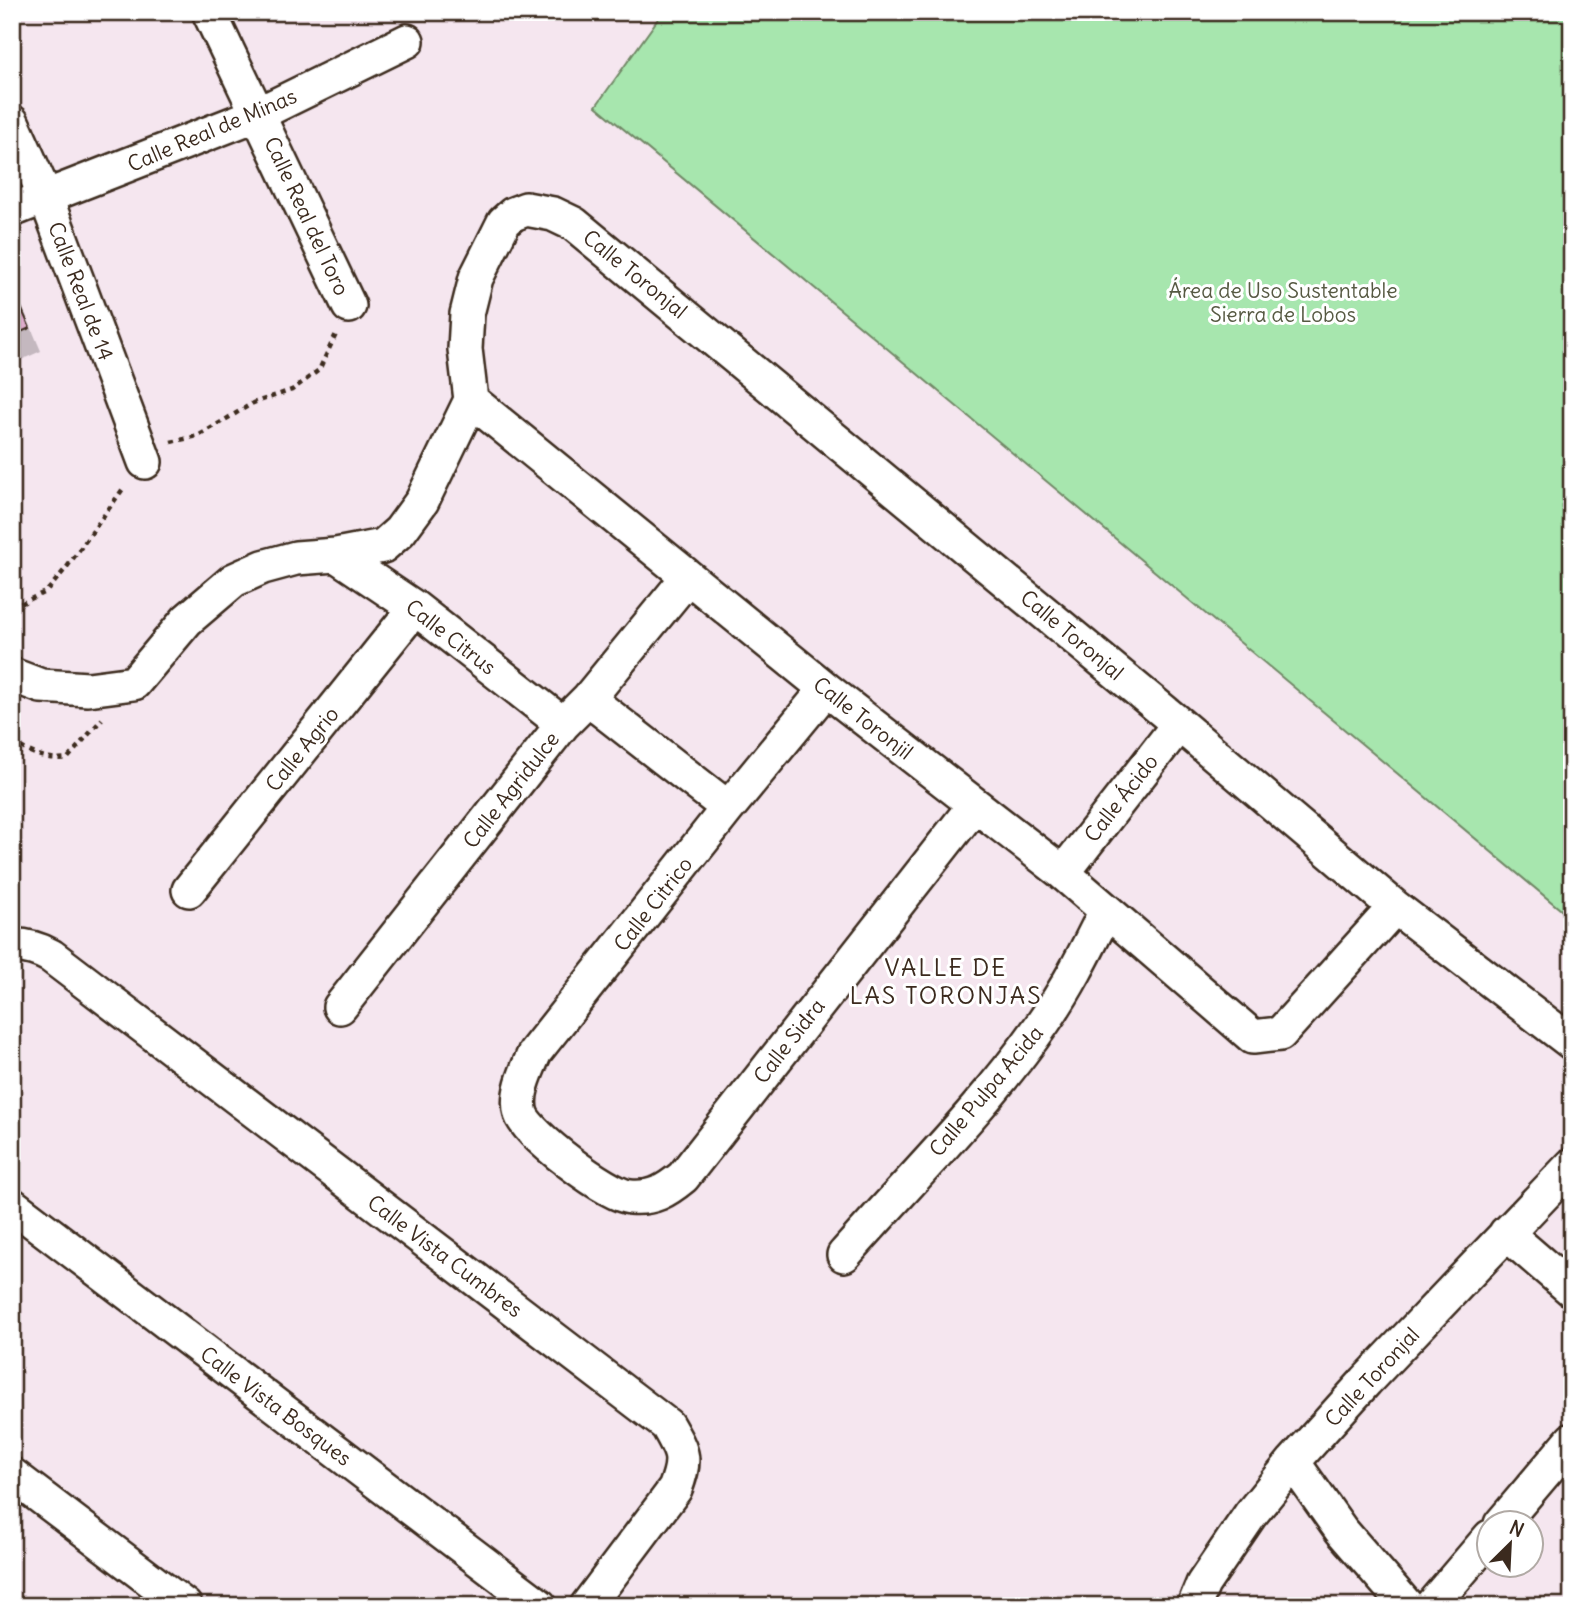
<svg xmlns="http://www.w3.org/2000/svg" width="1584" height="1618" font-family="Delius,sans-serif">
  <rect width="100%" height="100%" fill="#f5e6ef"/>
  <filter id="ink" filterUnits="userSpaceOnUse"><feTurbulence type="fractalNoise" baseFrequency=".0143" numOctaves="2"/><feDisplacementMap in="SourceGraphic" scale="14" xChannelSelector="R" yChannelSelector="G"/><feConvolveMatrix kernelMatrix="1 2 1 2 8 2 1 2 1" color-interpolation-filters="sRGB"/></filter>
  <g filter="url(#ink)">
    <path fill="#a7e6ae" stroke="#718866" stroke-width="2" d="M663,12H1572V919L596,106Z"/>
    <path fill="#0003" d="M12,282L41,351L12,364Z"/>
    <path fill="#ddaccb" stroke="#3b2a1e" stroke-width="2" d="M12,287L30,328L12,336Z"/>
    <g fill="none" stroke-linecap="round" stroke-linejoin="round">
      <defs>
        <path id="minor" d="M209,12L349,306
          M12,122L46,198L145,462
          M12,210L258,114L407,41
          M471,400L826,689L1063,873L1253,1037L1280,1034L1395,907
          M336,555L415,608L563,724
          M12,675L41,686L88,689L134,683L187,620L234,580L263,567L296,558L336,555L383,546L400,531L422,501L471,400L465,349L467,314L476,278L504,222L513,214L526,209L553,214L574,224L1179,724L1395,907L1572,1043
          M826,689L728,808L535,1052C527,1070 515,1094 521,1114C528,1135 608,1195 630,1197C653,1199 666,1191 683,1177L974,806
          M588,699L728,808
          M1063,873L1179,724
          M189,890L415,608
          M12,946C26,945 38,949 51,956L667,1425C683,1453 687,1458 675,1489L587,1606
          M340,1007L563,724L588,699L688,577
          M12,1205L540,1606
          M1506,1233L1572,1290
          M844,1255C910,1180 986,1105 1043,1023C1068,988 1087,949 1106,911
          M1293,1462L1341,1530L1407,1606
          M12,1475L185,1606
          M1501,1524L1572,1440
          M1194,1606L1203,1584L1250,1515L1293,1462L1366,1381L1572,1165
          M1431,1606L1490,1537"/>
      </defs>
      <use href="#minor" stroke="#3b2a1e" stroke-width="38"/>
      <path stroke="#3b2a1e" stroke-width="4.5" stroke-dasharray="5 5" stroke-linecap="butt" d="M171,442L198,436L253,403L292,390L319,370L337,332
        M12,608L47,591L67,567L125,486
        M12,742C30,753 47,761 68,758L102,719"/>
      <use href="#minor" stroke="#fff" stroke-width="33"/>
    </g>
  </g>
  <g text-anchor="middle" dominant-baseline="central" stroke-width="6" stroke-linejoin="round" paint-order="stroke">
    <g font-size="21" fill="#3b2a1e" stroke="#fff">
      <text transform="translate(212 130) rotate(-23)">Calle Real de Minas</text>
      <text transform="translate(307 216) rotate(65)">Calle Real del Toro</text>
      <text transform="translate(635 274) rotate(39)">Calle Toronjal</text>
      <text transform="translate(81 291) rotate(69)">Calle Real de 14</text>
      <text transform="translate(1072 635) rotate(40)">Calle Toronjal</text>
      <text transform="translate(451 637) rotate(38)">Calle Citrus</text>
      <text transform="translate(863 718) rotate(38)">Calle Toronjil</text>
      <text transform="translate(302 749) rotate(-51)">Calle Agrio</text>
      <text transform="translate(511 790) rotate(-52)">Calle Agridulce</text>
      <text transform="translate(1121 798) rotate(-52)">Calle Ácido</text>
      <text transform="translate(653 904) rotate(-52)">Calle Citrico</text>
      <text transform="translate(789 1041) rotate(-52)">Calle Sidra</text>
      <text transform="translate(986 1091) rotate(-50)">Calle Pulpa Acida</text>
      <text transform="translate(445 1256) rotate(37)">Calle Vista Cumbres</text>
      <text transform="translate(1372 1377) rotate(-47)">Calle Toronjal</text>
      <text transform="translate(276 1406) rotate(37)">Calle Vista Bosques</text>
    </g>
    <g font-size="21" fill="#565942" stroke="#fff">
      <text x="1283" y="290">Área de Uso Sustentable<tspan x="1283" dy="24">Sierra de Lobos</tspan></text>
    </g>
    <g font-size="24" letter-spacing="2" fill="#3b2a1e" stroke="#fff">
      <text x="946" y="967">VALLE DE<tspan x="946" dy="28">LAS TORONJAS</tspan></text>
    </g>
  </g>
  <rect width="1584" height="1618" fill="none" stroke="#fff" stroke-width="42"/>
  <rect x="21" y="21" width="1542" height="1576" fill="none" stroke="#3b2a1e" stroke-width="2.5" filter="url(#ink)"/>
  <g transform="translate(1510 1544) rotate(24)"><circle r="33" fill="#ffffff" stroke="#b1aaa5" stroke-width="2"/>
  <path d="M0-5L12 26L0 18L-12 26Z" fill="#3b2a1e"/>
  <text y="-10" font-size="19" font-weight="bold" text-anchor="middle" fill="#3b2a1e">N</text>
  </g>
</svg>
